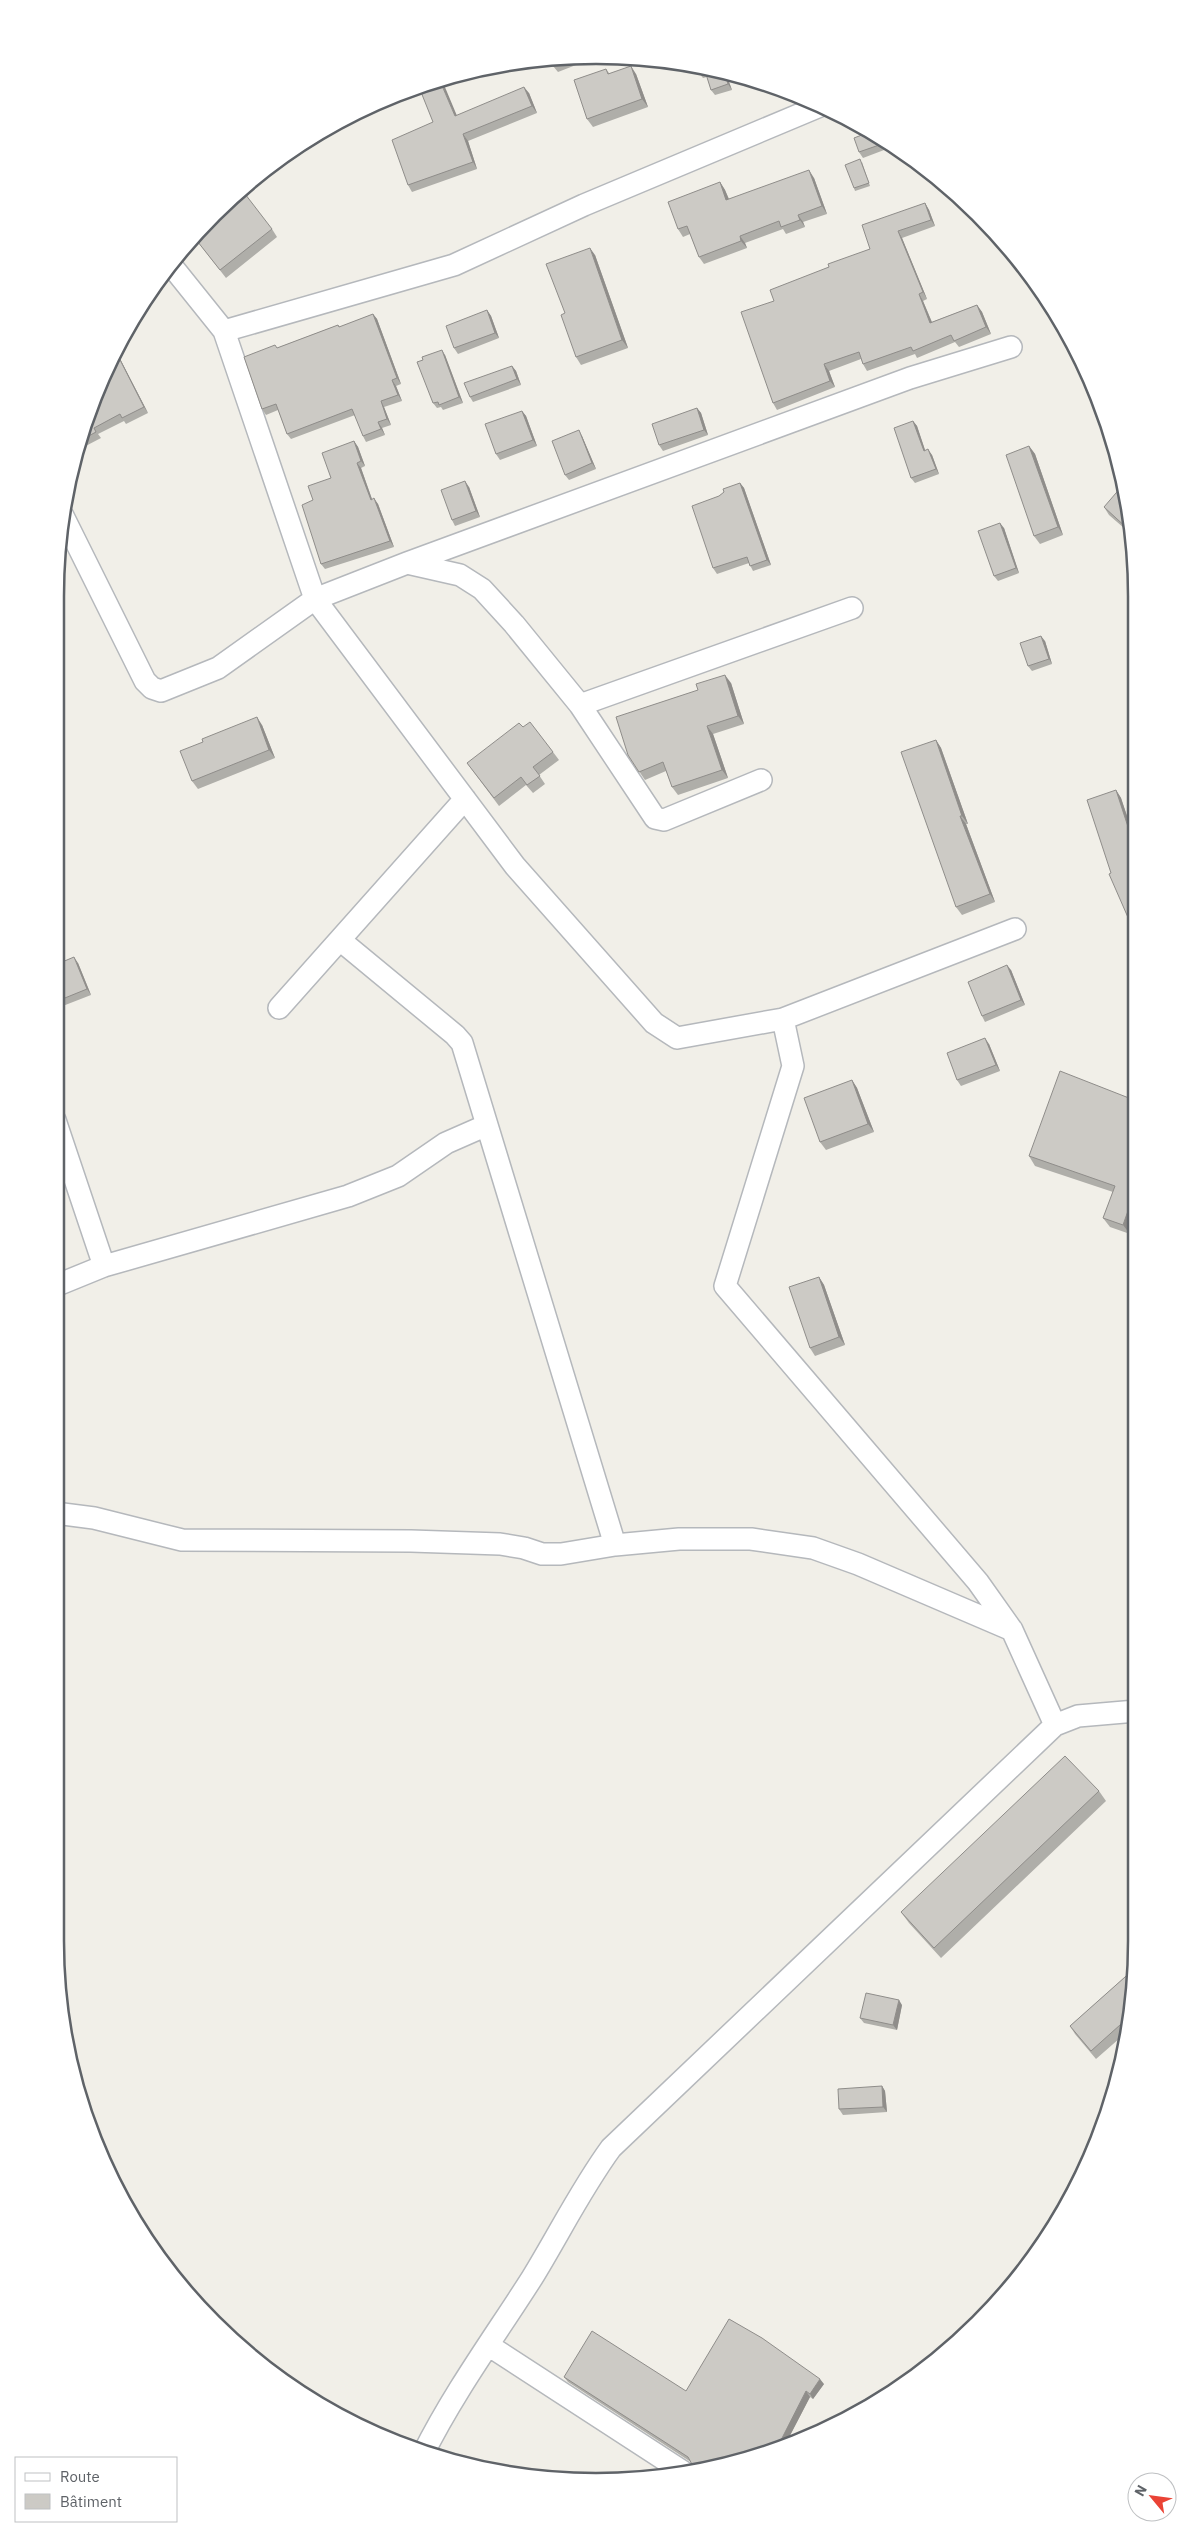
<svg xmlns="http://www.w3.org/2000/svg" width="1192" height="2537" font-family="'IBM Plex Sans',sans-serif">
  <rect width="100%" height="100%" fill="#f1efe8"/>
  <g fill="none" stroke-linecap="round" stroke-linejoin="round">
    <defs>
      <path id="minor" d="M171,265L224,331L315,599L515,866L654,1023L677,1038L783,1019L793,1066L725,1286L978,1582L1012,1630L1055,1725L611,2148C581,2189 559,2234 532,2278C495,2336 454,2392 423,2454
        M224,331L454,265L584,205L820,106
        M63,516L145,681L152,688L161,691L218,668L315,599L407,563L910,378L1011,347
        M407,563L460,575L482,589L514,624L580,705L655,818L664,820L761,780
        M580,705L852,608
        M340,940L455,1035L462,1043L615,1545
        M279,1008L465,799
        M783,1019L1015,929
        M55,1120L104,1266
        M55,1286L104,1266L348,1196L398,1176L446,1143L487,1125
        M55,1513L94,1518L182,1540L411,1541L500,1544L524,1548L542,1554H561L615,1545L679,1539H751L813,1548L858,1564L1012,1630
        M1055,1725L1078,1716L1136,1711
        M488,2345L685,2473"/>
    </defs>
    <use href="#minor" stroke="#b5b8bc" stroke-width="24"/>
    <use href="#minor" stroke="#fff" stroke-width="21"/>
  </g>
  <path fill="#afaea9" d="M573,57L576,65L558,72L553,66L551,59Z
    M701,65L742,78L729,82L732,90L715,95L711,90L707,77L703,78L699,73Z
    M606,69L609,73L636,74L648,107L593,127L587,119Z
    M529,93L537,113L468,141L477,169L412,192L408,185L433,122L457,116Z
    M867,133L892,147L863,158L859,152Z
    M862,162L870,186L855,191L854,188Z
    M814,178L827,214L803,222L805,227L786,234L783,229L745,243L747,248L704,264L699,257L690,234L683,237L678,229L720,182L725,190L729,199Z
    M925,203L929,210L935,226L902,238L927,299L923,301L932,322L977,305L982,312L991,334L959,347L955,342L917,358L915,354L867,371L863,364L861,359L829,371L835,387L777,410L773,403L774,301L829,267L870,249Z
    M213,214L272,229L277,237L226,278L194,237Z
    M595,255L628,348L581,365L576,357L565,313Z
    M487,310L491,316L499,338L458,354L454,348Z
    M373,314L377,319L401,384L396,386L402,401L384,407L391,425L382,428L385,435L366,442L363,436L355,415L291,439L287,434L278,410L266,415L262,409L277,348L338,325L340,327Z
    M116,351L148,413L126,424L124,421L98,434L101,438L78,450L96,389Z
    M445,355L463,403L443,410L441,407L437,408L433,403L423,360Z
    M512,366L516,371L521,385L473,402L470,397Z
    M697,408L701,413L708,435L663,451L659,445Z
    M522,411L526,416L537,446L500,460L496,454Z
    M913,421L917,426L925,450L932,455L939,474L915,483L911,478Z
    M582,436L596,469L569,480L565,475Z
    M354,441L358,447L365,466L361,468L372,499L378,504L394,547L325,569L321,564L313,500L331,478Z
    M1029,446L1035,454L1063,535L1040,544L1034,536Z
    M740,483L744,488L771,565L753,571L749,563L717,574L713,568L719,496Z
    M469,487L480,517L455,526L452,520Z
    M1104,507L1132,525V535L1109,515Z
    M1004,528L1019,573L998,581L994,576Z
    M1045,641L1052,664L1032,671L1028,666Z
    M731,683L744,724L713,734L728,778L678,795L672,787L666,771L645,780L628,755Z
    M262,725L275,758L198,789L192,781L203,742Z
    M523,727L553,752L559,760L539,775L545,784L533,793L526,785L499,806L467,763Z
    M936,740L941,748L968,824H966L995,902L962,915L956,907Z
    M1116,790L1121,798L1133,834L1134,927L1130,922L1111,873Z
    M78,963L91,995L55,1009V965Z
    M1011,970L1025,1005L985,1022L982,1016Z
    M989,1044L1000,1071L961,1086L957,1080Z
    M852,1080L857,1088L874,1132L826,1150L820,1142Z
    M1134,1100L1130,1234L1110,1227L1103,1218L1113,1192L1035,1166L1029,1156Z
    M819,1277L824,1285L845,1345L815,1356L810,1348Z
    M1099,1791L1106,1801L941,1958L909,1923L901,1912Z
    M1134,1969L1128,2031L1096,2059L1075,2034L1070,2026Z
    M902,2005L897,2030L864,2023L860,2018Z
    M882,2086L885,2091L887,2112L843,2115L839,2109Z
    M564,2377L686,2391L824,2384L813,2399L810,2397L784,2447L770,2453L698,2472L691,2462L568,2382Z"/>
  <path fill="#8f8d8a" d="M571,57H573L576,65L572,59Z
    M631,66L636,74L648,107L642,99Z
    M726,77L729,82L732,90L728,84Z
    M442,80L460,123L455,116L440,81Z
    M524,87L529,93L537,113L532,106Z
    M463,134L468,141L477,169L473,162Z
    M809,170L814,178L827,214L822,206Z
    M720,182L725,190L732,207L726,200Z
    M925,203L929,210L935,226L931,220Z
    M798,215L803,222L805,227L800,220Z
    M898,231L902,238L927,299L923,292Z
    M740,236L745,243L747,248L741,241Z
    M590,248L595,255L628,348L622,340Z
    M919,294L923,301L935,330L930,323Z
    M977,305L982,312L991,334L986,327Z
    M487,310L491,316L499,338L495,333Z
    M373,314L377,319L401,384L397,378Z
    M442,350L445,355L463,403L459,397Z
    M116,351L148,413L144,407L116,352Z
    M824,364L829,371L835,387L830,381Z
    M512,366L516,371L521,385L517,379Z
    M392,380L396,386L402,401L398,395Z
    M381,401L384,407L391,425L387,419Z
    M697,408L701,413L708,435L704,430Z
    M522,411L526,416L537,446L533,440Z
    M913,421L917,426L927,456L924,451Z
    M378,422L382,428L385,435L381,429Z
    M579,430L582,436L596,469L592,463Z
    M354,441L358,447L365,466L361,461Z
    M1029,446L1035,454L1063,535L1058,527Z
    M928,449L932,455L939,474L936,469Z
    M357,463L361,468L374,505L371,500Z
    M465,481L469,487L480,517L476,511Z
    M740,483L744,488L771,565L767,560Z
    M374,498L378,504L394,547L390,541Z
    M1000,523L1004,528L1019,573L1016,568Z
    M1132,525V534L1128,529Z
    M1041,636L1045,641L1052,664L1049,659Z
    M725,675L731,683L744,724L738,716Z
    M257,717L262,725L275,758L269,750Z
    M707,726L713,734L728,778L722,770Z
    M936,740L941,748L968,824L962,816Z
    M1116,790L1121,798L1133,834V842Z
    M960,816L966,824L995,902L990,894Z
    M74,957L78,963L91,995L87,989Z
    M1007,965L1011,970L1025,1005L1021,1000Z
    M985,1038L989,1044L1000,1071L996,1065Z
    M852,1080L857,1088L874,1132L868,1124Z
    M1135,1191V1219L1130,1234L1123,1225Z
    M819,1277L824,1285L845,1345L839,1337Z
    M899,2000L902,2005L897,2030L893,2025Z
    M882,2086L885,2091L887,2112L883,2107Z
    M820,2379L824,2384L813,2399L810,2394Z
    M806,2391L810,2397L784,2447L782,2448L779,2444Z"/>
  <path fill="#cccac5" stroke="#8f8d8a" d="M571,57L572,59L553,66L551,59Z
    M696,65H701L732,75L726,77L728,84L711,90L705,71L699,73Z
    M631,66L642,99L587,119L574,80L606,69L608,74Z
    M440,81L455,116L524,87L532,106L463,134L473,162L408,185L392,140L433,122L419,87Z
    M867,133L885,143L859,152L854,138Z
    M860,159L869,183L854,188L845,165Z
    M809,170L822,206L798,215L800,220L781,227L779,221L740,236L741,241L699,257L687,226L678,229L668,202L720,182L726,200Z
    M242,190L272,229L220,270L194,237L213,214Z
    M925,203L931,220L898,231L923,292L919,294L930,323L977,305L986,327L954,341L951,335L913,351L911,347L863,364L859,352L824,364L830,381L773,403L741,312L774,301L770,290L829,267L828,264L870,249L862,225Z
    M590,248L622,340L576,357L561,315L565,313L546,264Z
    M487,310L495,333L454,348L446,326Z
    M373,314L397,378L392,380L398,395L381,401L387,419L378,422L381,429L363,436L352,409L287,434L276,404L262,409L244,357L275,345L277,348L338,325L339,327Z
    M442,350L459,397L439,405L438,402L433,403L417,362L423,360L422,357Z
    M116,352L144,407L122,418L120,414L94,428L96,432L81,440L96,389Z
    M512,366L517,379L470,397L464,383Z
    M697,408L704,430L659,445L652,424Z
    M522,411L533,440L496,454L485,424Z
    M913,421L924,451L928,449L936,469L911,478L894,428Z
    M579,430L592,463L565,475L552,441Z
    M354,441L361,461L357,463L371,500L374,498L390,541L321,564L302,505L313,500L308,486L331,478L322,453Z
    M1029,446L1058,527L1034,536L1006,455Z
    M465,481L476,511L452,520L441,490Z
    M740,483L767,560L750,566L747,557L713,568L692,506L719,496L724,492L723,489Z
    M1122,486L1132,525L1128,529L1104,507Z
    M1000,523L1016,568L994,576L978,531Z
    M1041,636L1049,659L1028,666L1020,643Z
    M725,675L738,716L707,726L722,770L672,787L663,762L639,772L628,755L616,717L698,690L696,684Z
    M257,717L269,750L192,781L180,751L203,742L202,739Z
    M530,722L553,752L533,767L540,776L527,785L521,777L494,798L467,763L519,723L523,727Z
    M936,740L962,816H960L990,894L956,907L901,752Z
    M1116,790L1133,842L1134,920L1130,922L1109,874L1111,873L1087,800Z
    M74,957L87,989L55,1002V965Z
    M1007,965L1021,1000L982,1016L968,982Z
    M985,1038L996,1065L957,1080L947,1053Z
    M1060,1071L1134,1100L1135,1191L1123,1225L1103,1218L1115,1186L1029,1156Z
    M852,1080L868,1124L820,1142L804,1098Z
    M819,1277L839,1337L810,1348L789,1287Z
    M1065,1756L1099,1791L934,1948L901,1912Z
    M1134,1969L1130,2016L1091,2051L1070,2026Z
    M866,1993L899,2000L893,2025L860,2018Z
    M882,2086L883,2107L839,2109L838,2089Z
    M729,2319L762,2338L820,2379L810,2394L806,2391L779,2444L784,2447L770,2453L703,2471L693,2466L688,2457L564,2377L592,2331L686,2391Z"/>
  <path d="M0 0H1192V2537H0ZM596 64H596A532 532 0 0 1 1128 596V1941A532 532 0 0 1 596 2473H596A532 532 0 0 1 64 1941V596A532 532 0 0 1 596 64Z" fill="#fff" fill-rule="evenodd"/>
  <path fill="none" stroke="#5f6368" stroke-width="2.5" d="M596 64H596A532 532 0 0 1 1128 596V1941A532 532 0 0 1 596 2473H596A532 532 0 0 1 64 1941V596A532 532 0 0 1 596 64Z"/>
  <rect x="15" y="2457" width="162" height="65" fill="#ffffff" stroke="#bfc1c3"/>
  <rect x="25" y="2473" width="25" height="8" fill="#ffffff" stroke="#bfc1c3"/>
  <text x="60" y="2482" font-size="15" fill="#5f6368">Route</text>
  <rect x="25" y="2494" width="25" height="15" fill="#cccac5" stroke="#bfc1c3"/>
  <text x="60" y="2507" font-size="15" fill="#5f6368">Bâtiment</text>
  <g transform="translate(1152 2497) rotate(299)"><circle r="24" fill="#ffffff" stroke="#bfc1c3"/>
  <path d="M0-4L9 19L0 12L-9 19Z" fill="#ea4335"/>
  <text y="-8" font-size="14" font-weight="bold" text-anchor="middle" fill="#5f6368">N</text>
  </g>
</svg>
